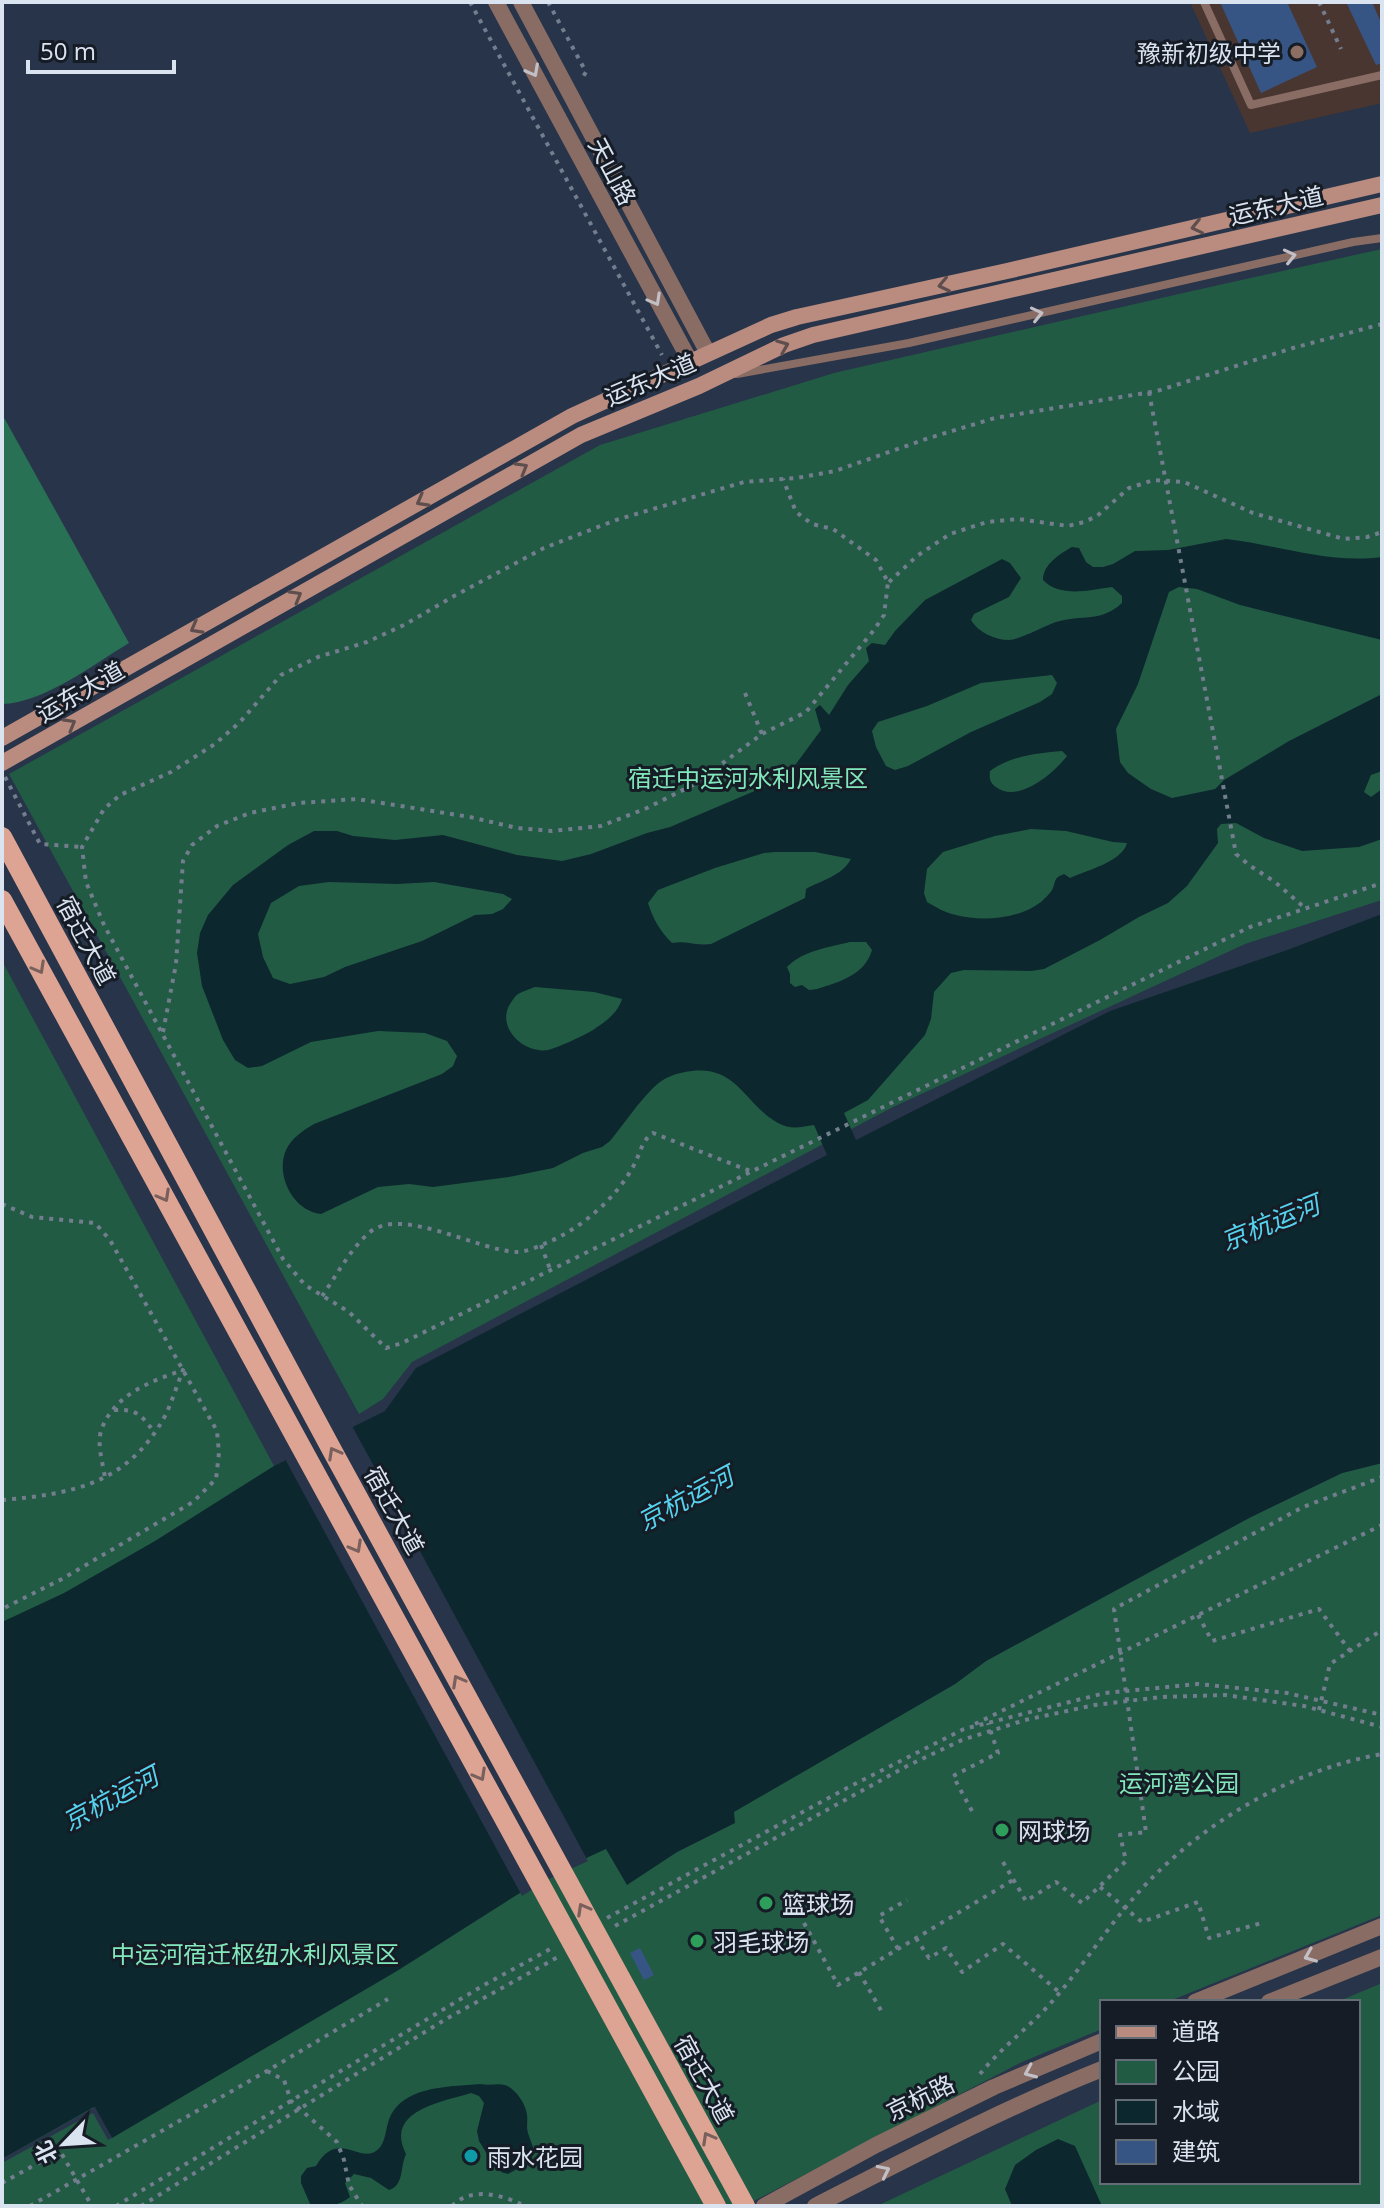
<svg xmlns="http://www.w3.org/2000/svg" width="1384" height="2208" font-family="'Open Sans','Noto Sans SC',sans-serif">
  <rect width="100%" height="100%" fill="#283449"/>
  <path fill="#4a3630" d="M1190,2H1382V103L1250,133Z"/>
  <path fill="#225b44" d="M1382,249V900L1245,944L891,1108L412,1362L383,1399L359,1414L9,774L600,445L834,373L1192,291Z
    M2,961L274,1466L513,1897L546,1877L606,1848L627,1884L677,1852L734,1823L733,1812L955,1684L986,1661L1249,1518L1342,1473L1382,1463V1915L1167,2002H1102V2029L1022,2062L744,2206H2Z
    M1382,1983V2206H877L1102,2100V2182H1358V2002H1337Z"/>
  <path fill="#287155" d="M2,414L129,643C94,664 44,703 2,704Z"/>
  <path fill="#0c282e" fill-rule="evenodd" d="M1226,539C1279,545 1328,564 1382,557V640L1240,605L1197,589L1179,587L1169,592L1138,684L1116,729L1120,762L1128,773L1151,789L1172,798L1215,789L1224,780L1289,741L1382,694V771L1371,775L1364,792L1371,797L1382,789V839L1359,847L1302,851L1264,838L1236,823L1221,824L1217,829L1218,843L1187,886L1168,903L1139,917L1100,940L1044,969L1031,971L964,970L951,973L934,992L931,1019L925,1035L868,1100L844,1113L856,1140L1110,1011L1290,949L1382,914V1463L1342,1473L1249,1518L986,1661L955,1684L734,1812L735,1823L677,1852L627,1885L606,1849L545,1877L397,1971L112,2138L94,2107L2,2159V1622L64,1593L155,1541L274,1466L385,1411L416,1368L827,1155L814,1125C802,1127 790,1130 778,1123C745,1105 738,1066 692,1071C676,1073 664,1077 653,1088C637,1104 624,1124 610,1141L602,1147L583,1153L553,1168L509,1177L433,1187L409,1184L378,1187L321,1214C293,1211 275,1175 286,1150C292,1138 302,1131 314,1124L442,1074L453,1066L457,1056L447,1041L425,1033L378,1031L311,1042L262,1066L248,1068L235,1060L223,1040L202,986L197,953L200,933L208,915L233,885L288,845L314,831H337L353,836L395,840L443,835L517,855L562,861L591,854L647,833L670,827L778,781L790,772L821,730L815,709L820,705L829,715L848,685L869,661L866,648L872,643L885,645L895,631L925,600L1002,559L1010,563L1021,578L1009,597L974,614L971,620C978,632 994,640 1009,640C1019,640 1044,626 1056,622C1083,614 1100,623 1122,603V596L1112,587C1090,590 1060,598 1043,580C1043,564 1060,554 1072,547L1079,548L1086,562L1093,567H1103L1113,564L1135,551L1168,550ZM1052,675L1057,683L1052,694L1040,702L971,732L908,766L895,770L886,766L876,747L872,731L878,722L927,706L981,683ZM1062,751L1067,756C1054,773 1018,804 996,787C990,783 989,778 990,771C1010,756 1038,753 1062,751ZM1031,829L1066,831L1113,842L1127,843C1122,862 1087,870 1070,878L1064,874C1054,878 1056,880 1053,888C1051,893 1045,898 1041,902C1019,919 982,922 956,915C945,913 936,907 927,902L924,893L927,869L943,852L995,836ZM775,852H815L851,859C842,876 822,880 806,889L805,898L711,944C697,946 685,940 672,943C660,931 653,919 648,903L658,890L715,868L764,853ZM329,882L397,884L434,882L503,894L512,899L503,909L492,914L475,915L422,941L345,967L324,977L290,984L273,978L263,957L258,934L271,903L299,886ZM850,942H866L872,950C865,975 839,982 817,989L809,990L802,985L795,987L790,983V974L787,967C804,950 827,948 850,942ZM535,987L594,992L622,999C617,1014 606,1021 593,1030C585,1035 557,1048 548,1050C523,1054 496,1027 510,1004C513,1000 514,997 518,994C523,991 530,989 535,987Z
    M480,2084C490,2086 498,2083 505,2085C515,2088 526,2104 527,2115C528,2121 526,2127 528,2133C530,2140 533,2145 534,2152L530,2162L508,2174L501,2172L496,2159L487,2154L479,2141L477,2131L484,2103L479,2096L471,2093C441,2102 384,2111 406,2154C400,2167 404,2186 389,2190L371,2178L354,2174L345,2183L350,2197C337,2207 327,2206 311,2206L301,2183V2176L307,2168L316,2166C337,2129 359,2163 376,2151C385,2145 385,2133 388,2123C399,2085 449,2087 480,2084Z
    M1058,2139L1075,2146L1102,2206H1012L1005,2189L1015,2165L1036,2150Z"/>
  <path fill="#283449" d="M351,1424L588,1861L547,1880L522,1896L284,1457Z
    M95,2107L112,2138L108,2140L93,2113L2,2163V2159Z"/>
  <path fill="#375584" d="M1220,2H1287L1317,67L1261,93Z
    M1346,2H1372L1382,25V63L1376,65Z
    M640,1948L654,1975L644,1980L630,1953Z"/>
  <g fill="none" stroke-linecap="round" stroke-linejoin="round">
    <path stroke="#727d8e" stroke-width="4" stroke-dasharray="4 6" stroke-linecap="butt" d="M470,2L662,355
      M548,2L586,72L581,80
      M1319,2L1341,49
      M1382,324L1293,348L1157,391L995,418L929,438L835,471L797,478L744,482L616,520L544,548L454,596L404,625L367,642L318,657L281,675L240,722L215,744L171,772L120,795L104,809L82,847L86,882L104,925L283,1259L305,1285L349,1312L386,1348L402,1343L1250,927L1382,883
      M1149,392L1236,854L1249,865L1275,882L1305,908
      M889,582L917,556L950,534L987,522L1018,519L1068,526L1084,522L1097,516L1129,488L1154,480L1184,482L1253,513L1344,539L1367,537L1382,532
      M745,693L762,734
      M5,777L40,844L82,847
      M163,1032L176,964L183,861L192,845L217,826L250,813L299,803L357,799L470,817L517,828L552,831L601,826L647,808L693,785L762,734L806,712L874,630L884,615L888,582L876,560L833,529L812,524L796,512L783,479
      M2,1204L32,1217L95,1223L110,1240L217,1431L219,1453L216,1479L193,1502L62,1579L2,1609
      M541,1245L550,1269
      M322,1296C337,1275 350,1249 370,1232C402,1206 479,1251 517,1252C525,1252 538,1247 546,1243C581,1229 618,1197 635,1163C641,1151 642,1140 653,1133L750,1171
      M114,1410C136,1409 141,1414 154,1432
      M2,1500C72,1494 128,1484 165,1416C172,1402 177,1385 183,1370C152,1381 115,1394 102,1428C96,1443 103,1463 105,1478
      M1198,1615L1212,1641L1319,1609L1350,1651
      M1319,1710L1330,1664L1382,1630
      M975,1724L1382,1525
      M972,1811L953,1776L998,1753L988,1723
      M1003,1862L1026,1901L1056,1882L1082,1903L1126,1861L1120,1835L1146,1832L1114,1609L1303,1507L1382,1477
      M1100,1887L1142,1922L1198,1902L1209,1938L1265,1922
      M607,1918L847,1788L964,1729L1105,1693L1198,1684L1287,1693L1382,1715
      M804,1923L838,1985L1013,1880
      M615,1926L907,1766L962,1740L1025,1720L1095,1705L1161,1697L1225,1695L1304,1706L1382,1727
      M916,1938L929,1958L946,1948L962,1972L1003,1944L1059,1992
      M898,1949L879,1916L907,1900
      M859,1972L882,2012
      M267,2071L284,2080L291,2101L337,2142L344,2160L349,2185L362,2206
      M980,2074C1000,2049 1027,2029 1049,2005C1084,1966 1112,1919 1149,1881C1210,1818 1296,1769 1382,1754
      M2,2183L60,2151L92,2206
      M30,2206L267,2071L388,1999
      M116,2206L484,1985L554,1947
      M141,2206L446,2019L558,1957
      M452,2206C470,2187 499,2194 521,2204"/>
    <path stroke="#896d64" stroke-width="8" d="M1204,2L1251,105L1382,75
      M737,374L909,343L1353,242L1382,238"/>
    <path stroke="#896d64" stroke-width="16" d="M496,2L690,361
      M521,2L708,353
      M1195,2002L1382,1926
      M1269,2002L1382,1957
      M764,2206L876,2145L994,2087L1102,2041
      M815,2206C909,2158 1004,2108 1102,2069"/>
    <path stroke="#b98c7f" stroke-width="16" d="M2,738L572,416L771,325L797,317L1007,271L1382,184
      M2,763L581,435L699,386L784,345L813,335L1382,205"/>
    <path stroke="#dea493" stroke-width="20" d="M2,837L333,1452L745,2206
      M2,900L716,2206"/>
  </g>
  <defs><path id="oneway-chevron" d="M-2-3.5L2.5 0L-2 3.5" fill="none" stroke-width="1.6" stroke-linecap="round" stroke-linejoin="round" transform="scale(2)"/></defs>
  <g stroke="#c2c0c6">
    <use href="#oneway-chevron" transform="translate(533 71) rotate(62)"/>
    <use href="#oneway-chevron" transform="translate(1290 256) rotate(-13)"/>
    <use href="#oneway-chevron" transform="translate(655 300) rotate(61)"/>
    <use href="#oneway-chevron" transform="translate(1037 314) rotate(-13)"/>
    <use href="#oneway-chevron" transform="translate(1310 1956) rotate(158)"/>
    <use href="#oneway-chevron" transform="translate(1030 2072) rotate(157)"/>
    <use href="#oneway-chevron" transform="translate(884 2171) rotate(-26)"/>
  </g>
  <g stroke="#5f4e4e">
    <use href="#oneway-chevron" transform="translate(1197 227) rotate(167)"/>
    <use href="#oneway-chevron" transform="translate(944 285) rotate(168)"/>
    <use href="#oneway-chevron" transform="translate(783 346) rotate(-22)"/>
    <use href="#oneway-chevron" transform="translate(522 468) rotate(-30)"/>
    <use href="#oneway-chevron" transform="translate(422 501) rotate(151)"/>
    <use href="#oneway-chevron" transform="translate(296 596) rotate(-30)"/>
    <use href="#oneway-chevron" transform="translate(196 628) rotate(151)"/>
    <use href="#oneway-chevron" transform="translate(70 724) rotate(-30)"/>
  </g>
  <g stroke="#7a605c">
    <use href="#oneway-chevron" transform="translate(39 968) rotate(61)"/>
    <use href="#oneway-chevron" transform="translate(164 1196) rotate(61)"/>
    <use href="#oneway-chevron" transform="translate(334 1453) rotate(-119)"/>
    <use href="#oneway-chevron" transform="translate(356 1547) rotate(61)"/>
    <use href="#oneway-chevron" transform="translate(458 1681) rotate(-119)"/>
    <use href="#oneway-chevron" transform="translate(480 1775) rotate(61)"/>
    <use href="#oneway-chevron" transform="translate(583 1909) rotate(-119)"/>
    <use href="#oneway-chevron" transform="translate(708 2138) rotate(-119)"/>
  </g>
  <circle fill="#8d6e63" stroke="#161c25" stroke-width="3" cx="1297" cy="52" r="8"/>
  <g fill="#2e9e5b" stroke="#161c25" stroke-width="3">
    <circle cx="1002" cy="1830" r="8"/>
    <circle cx="766" cy="1903" r="8"/>
    <circle cx="697" cy="1941" r="8"/>
  </g>
  <circle fill="#0f9aa8" stroke="#161c25" stroke-width="3" cx="471" cy="2156" r="8"/>
  <g text-anchor="middle" dominant-baseline="central" stroke-width="6" stroke-linejoin="round" paint-order="stroke">
    <g font-size="24" fill="#dae3f0" stroke="#161c25" text-anchor="start">
      <text x="1281" y="52" text-anchor="end">豫新初级中学</text>
      <text x="1018" y="1830">网球场</text>
      <text x="782" y="1903">篮球场</text>
      <text x="713" y="1941">羽毛球场</text>
      <text x="487" y="2156">雨水花园</text>
    </g>
    <g font-size="24" fill="#dae3f0" stroke="#161c25">
      <text transform="translate(613 171) rotate(62)">天山路</text>
      <text transform="translate(1276 205) rotate(-13)">运东大道</text>
      <text transform="translate(650 379) rotate(-23)">运东大道</text>
      <text transform="translate(80 691) rotate(-30)">运东大道</text>
      <text transform="translate(87 940) rotate(62)">宿迁大道</text>
      <text transform="translate(395 1510) rotate(61)">宿迁大道</text>
      <text transform="translate(705 2079) rotate(61)">宿迁大道</text>
      <text transform="translate(920 2097) rotate(-26)">京杭路</text>
    </g>
    <g font-size="24" fill="#82e8bc" stroke="#161c25">
      <text x="748" y="777">宿迁中运河水利风景区</text>
      <text x="1179" y="1782">运河湾公园</text>
      <text x="255" y="1953">中运河宿迁枢纽水利风景区</text>
    </g>
    <g font-size="26" font-style="italic" fill="#55d3ee" stroke="#161c25">
      <text transform="translate(1270 1222) rotate(-22)">京杭运河</text>
      <text transform="translate(685 1498) rotate(-28)">京杭运河</text>
      <text transform="translate(110 1798) rotate(-28)">京杭运河</text>
    </g>
  </g>
  <rect width="1384" height="2208" fill="none" stroke="#dae3f0" stroke-width="8"/>
  <rect x="1100" y="2000" width="260" height="184" fill="#161c25" stroke="#646c76" stroke-width="2"/>
  <rect x="1116" y="2026" width="40" height="12" fill="#b98c7f" stroke="#646c76" stroke-width="2"/>
  <text x="1172" y="2040" font-size="24" fill="#dae3f0">道路</text>
  <rect x="1116" y="2060" width="40" height="24" fill="#225b44" stroke="#646c76" stroke-width="2"/>
  <text x="1172" y="2080" font-size="24" fill="#dae3f0">公园</text>
  <rect x="1116" y="2100" width="40" height="24" fill="#0c282e" stroke="#646c76" stroke-width="2"/>
  <text x="1172" y="2120" font-size="24" fill="#dae3f0">水域</text>
  <rect x="1116" y="2140" width="40" height="24" fill="#375584" stroke="#646c76" stroke-width="2"/>
  <text x="1172" y="2160" font-size="24" fill="#dae3f0">建筑</text>
  <g transform="translate(64 2144) rotate(245)" stroke="#161c25" stroke-width="6" paint-order="stroke">
  <path d="M0-6L14 30L0 20L-14 30Z" fill="#dae3f0"/>
  <text y="-12" font-size="22" font-weight="bold" text-anchor="middle" fill="#dae3f0">北</text>
  </g>
  <path d="M28 60v12h146v-12" fill="none" stroke="#dae3f0" stroke-width="4"/>
  <text x="40" y="60" font-size="24" fill="#dae3f0" stroke="#161c25" stroke-width="6" paint-order="stroke">50 m</text>
</svg>
